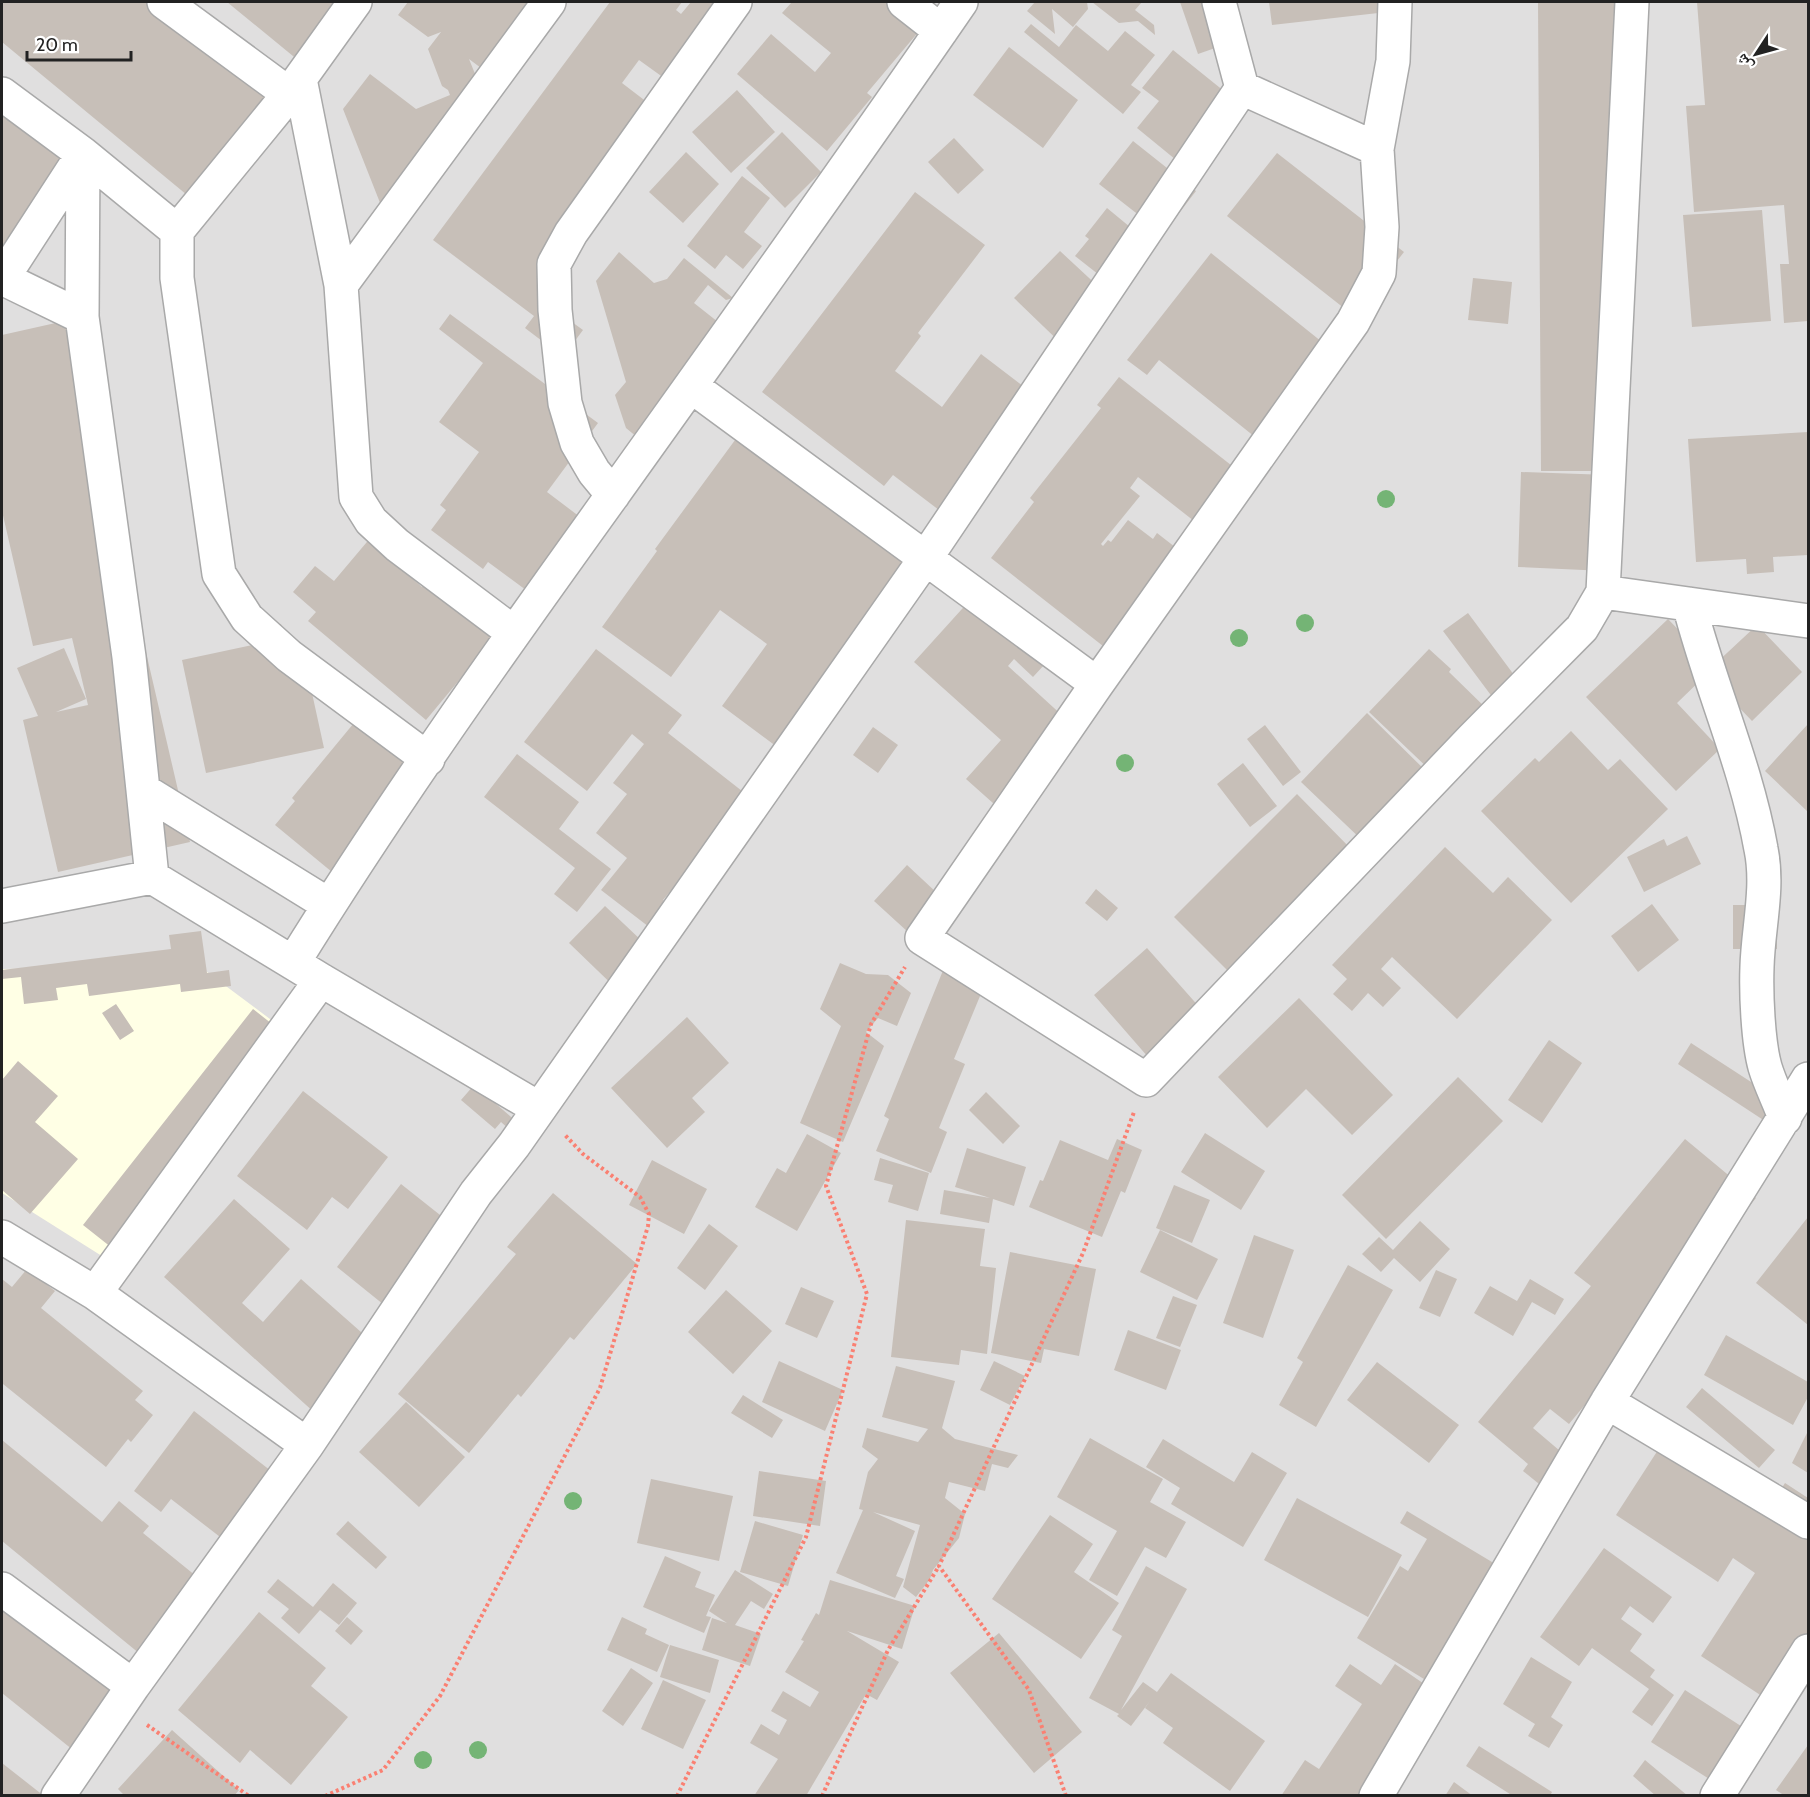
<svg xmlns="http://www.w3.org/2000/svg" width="1810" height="1797" font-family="Cabin,'Noto Naskh Arabic',sans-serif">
  <rect width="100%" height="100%" fill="#f2efe9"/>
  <path fill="#e0dfdf" d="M2,2H1808V1795H2Z"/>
  <path fill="#ffffe5" d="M199,966L274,1022L105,1258L2,1193V969Z"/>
  <path fill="#c7bfb8" d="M2,2H167L297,109L210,214L2,42Z
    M227,2H366L310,70Z
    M408,2H553L497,80L469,59L486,101L388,223L343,109L370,74L416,109L450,95L448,90L442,86L428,49L441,32L428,37L398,15Z
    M610,2H682L676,10L681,14L691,2H750L664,78L639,60L622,83L669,119L563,263L572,269L547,304L583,330L563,357L525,328L534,316L433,240Z
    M792,2H912L931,17L867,93L872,97L827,151L737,74L771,34L815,72L831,53L782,13Z
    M1035,2H1087L1088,9L1073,27L1052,9L1055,34L1027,11Z
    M1092,2H1142L1135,10L1154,25L1155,35L1138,21L1119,23Z
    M1180,2H1228L1241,39L1198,54Z
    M1269,2H1395L1396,11L1272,25Z
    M1538,2H1618L1621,471H1541Z
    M1697,2H1808V321L1784,323L1780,264H1789L1784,205L1694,212L1686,106L1705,105Z
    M1031,24L1059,47L1076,25L1108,51L1125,31L1155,55L1131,85L1141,92L1123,114L1024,32Z
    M1009,47L1078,100L1043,148L973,95Z
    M1173,50L1245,108L1192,173L1137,128L1159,101L1142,88Z
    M2,90L91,159L2,254Z
    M737,90L775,132L731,173L692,132Z
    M782,132L821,172L785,208L746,168Z
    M954,138L984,170L958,194L928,162Z
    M1133,141L1196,191L1163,234L1099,184Z
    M686,152L719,184L683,223L649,192Z
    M1277,153L1404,252L1354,316L1227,216Z
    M742,176L770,198L744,232L762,246L743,269L726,255L715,269L687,246Z
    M915,192L985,245L918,333L921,336L895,371L942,407L981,354L1027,389L956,523L893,475L884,486L762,392Z
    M1107,208L1130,227L1112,251L1133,268L1117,289L1075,256L1089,239L1085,236Z
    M1762,210L1771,321L1692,327L1683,215Z
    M1060,251L1116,303L1070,352L1014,298Z
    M619,252L654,283L667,279L684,258L733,298L726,300L708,285L694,303L737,337L649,447L626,428L615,395L626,382L596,281Z
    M1211,253L1337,354L1285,391L1268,412L1277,420L1260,441L1159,360L1147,375L1127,360Z
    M1473,278L1512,282L1508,324L1468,320Z
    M450,314L598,423L547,492L584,520L530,593L488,562L483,569L431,530L446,510L440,505L479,452L439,422L483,363L439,329Z
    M69,320L190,842L58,872L23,720L38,716L17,668L64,648L86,699L56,712L88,705L72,638L33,646L2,511V335Z
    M1119,377L1250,480L1208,532L1138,477L1130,488L1140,496L1101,544L1103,546L1108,540L1111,542L1128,520L1153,539L1157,533L1193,561L1117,657L991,558L1034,502L1030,498L1101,408L1097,405Z
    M1808,432V555L1773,557L1774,572L1747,574L1746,559L1696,562L1688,439Z
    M738,436L914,562L792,758L722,706L767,644L720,610L671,677L602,627L657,551L655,549Z
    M1521,472L1609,475L1605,571L1518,567Z
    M377,530L398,566L422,587L436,572L518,627L474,679L466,672L426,720L308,621L316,612L293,592L315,566L334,581Z
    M971,599L1045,664L1033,677L1014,659L1008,666L1077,729L1003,812L966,779L1001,740L914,662Z
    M1468,613L1517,679L1493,698L1443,631Z
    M1668,619L1713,666L1757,625L1802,672L1752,721L1707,674L1677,703L1720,749L1676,791L1586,697Z
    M281,624L290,665L305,661L324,748L206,773L182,660L276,640L273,625Z
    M596,649L682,715L668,733L765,809L692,903L673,888L663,900L685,917L666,940L601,890L627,858L596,833L627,794L613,783L644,744L632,734L587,791L524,742Z
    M1429,649L1451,669L1449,672L1490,712L1433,773L1369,712Z
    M363,712L423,762L332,872L275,825L295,801L292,798Z
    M1367,713L1430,775L1365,843L1301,782Z
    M1808,724V812L1765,771Z
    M1265,725L1301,772L1283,786L1247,739Z
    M873,727L898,745L878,773L853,755Z
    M1571,731L1608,770L1620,759L1668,809L1571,903L1481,811L1535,758L1539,762Z
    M517,754L579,802L559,829L611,869L577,912L554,894L575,868L484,797Z
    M1243,763L1277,806L1250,827L1217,784Z
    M1297,794L1356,854L1233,976L1174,917Z
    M1687,836L1701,864L1644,892L1627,857L1664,839L1667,846Z
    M1445,847L1493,893L1508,877L1552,920L1457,1019L1392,957L1381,969L1401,988L1383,1007L1368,993L1352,1011L1333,994L1347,979L1332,965Z
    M907,865L952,907L920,943L874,901Z
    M1096,889L1118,908L1107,921L1085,903Z
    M1652,904L1679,940L1638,972L1611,936Z
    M1733,905H1777V949H1733Z
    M605,906L661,959L625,997L569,943Z
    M201,931L207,973L229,970L231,986L181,992L180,984L89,996L87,984L56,988L58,1000L24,1004L21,977L2,979V970L171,949L169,935Z
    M1147,948L1209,1018L1155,1065L1094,995Z
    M840,963L866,974L888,975L911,993L897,1026L878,1018L866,1032L884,1046L843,1142L800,1123L841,1026L820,1009Z
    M944,968L985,984L954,1059L965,1064L939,1128L947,1132L931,1173L876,1151L889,1119L884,1116Z
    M1299,998L1393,1095L1352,1135L1306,1089L1267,1128L1218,1077Z
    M116,1004L134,1031L120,1040L102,1013Z
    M253,1009L295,1042L126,1259L83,1225Z
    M687,1017L729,1063L692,1098L705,1112L667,1148L611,1088Z
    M1549,1040L1582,1063L1542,1123L1508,1100Z
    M1691,1043L1788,1106L1774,1127L1678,1064Z
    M18,1061L58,1096L35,1122L78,1159L30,1214L2,1190V1080Z
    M1458,1077L1503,1121L1386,1239L1342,1195Z
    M474,1085L518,1123L511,1131L501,1122L495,1129L461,1100Z
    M303,1091L388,1157L348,1209L332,1197L307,1230L237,1176Z
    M986,1092L1020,1126L1003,1144L969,1110Z
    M1205,1133L1265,1171L1241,1210L1181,1172Z
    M807,1134L841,1153L797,1231L755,1207L777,1168L786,1173Z
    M1117,1139L1142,1150L1125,1193L1121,1191L1102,1237L1029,1207L1040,1180L1043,1181L1060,1140L1108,1160Z
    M1685,1139L1756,1198L1569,1424L1550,1409L1533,1428L1573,1462L1549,1492L1523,1471L1528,1464L1478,1422L1591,1286L1574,1273Z
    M967,1148L1026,1167L1014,1206L993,1199L989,1223L940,1214L944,1190L990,1198L955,1187Z
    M880,1158L929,1173L918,1211L888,1202L893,1185L874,1180Z
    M652,1160L707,1189L684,1234L629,1205Z
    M401,1184L464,1234L399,1317L337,1267Z
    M1174,1185L1210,1200L1192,1243L1156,1228Z
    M553,1193L637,1264L574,1340L570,1337L521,1397L518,1394L469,1453L398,1394L516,1254L507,1247Z
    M234,1199L290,1249L242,1303L263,1322L301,1279L387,1355L326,1423L164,1277Z
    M1808,1217V1325L1756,1283Z
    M906,1220L985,1229L980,1266L996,1268L987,1354L961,1350L959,1365L891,1357Z
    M1420,1221L1450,1249L1420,1282L1394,1258L1381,1272L1362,1254L1379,1237L1393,1250Z
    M709,1224L738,1246L705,1290L677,1268Z
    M1160,1230L1218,1259L1197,1300L1140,1272Z
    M1254,1235L1294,1250L1263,1338L1223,1323Z
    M1010,1252L1096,1269L1079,1356L1044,1349L1041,1363L991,1353Z
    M1348,1265L1393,1290L1316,1427L1279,1405L1303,1362L1297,1358Z
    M27,1269L55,1291L41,1308L143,1391L135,1400L153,1415L131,1442L128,1439L106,1467L3,1384L2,1386V1279L12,1287Z
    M1436,1270L1457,1279L1440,1317L1419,1308Z
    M1530,1279L1564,1299L1555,1315L1532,1302L1513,1336L1474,1313L1490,1286L1517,1301Z
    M801,1287L834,1301L817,1338L785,1324Z
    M726,1290L772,1331L733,1374L688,1332Z
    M1173,1296L1197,1305L1180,1347L1156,1338Z
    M1128,1330L1181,1350L1166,1390L1114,1370Z
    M1726,1335L1808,1382V1397L1793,1425L1704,1375Z
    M779,1361L843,1390L825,1431L762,1402Z
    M994,1361L1025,1376L1010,1405L980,1390Z
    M1377,1362L1459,1425L1429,1463L1347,1400Z
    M896,1366L955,1381L942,1428L955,1439L1018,1455L1008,1468L992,1464L985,1491L949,1482L945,1498L965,1514L959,1538L933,1570L930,1579L916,1597L903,1587L920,1525L873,1512L915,1531L896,1576L904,1579L895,1598L836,1573L863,1510L859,1509L868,1472L878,1459L862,1447L867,1428L918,1442L928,1429L882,1417Z
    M1702,1388L1775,1450L1759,1468L1686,1407Z
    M743,1395L783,1420L772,1438L731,1413Z
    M406,1402L465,1457L419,1507L359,1452Z
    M194,1411L275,1474L224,1540L171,1499L161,1512L134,1491Z
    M1808,1431V1473L1792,1463Z
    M1667,1436L1771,1505L1785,1483L1808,1498V1657L1777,1706L1701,1656L1755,1573L1733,1558L1718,1582L1616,1515Z
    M1090,1438L1163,1479L1150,1502L1186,1522L1166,1558L1145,1547L1117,1596L1089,1580L1117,1531L1057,1497Z
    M1163,1439L1234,1482L1252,1452L1287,1473L1243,1547L1171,1504L1180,1488L1146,1467Z
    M2,1440L102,1522L119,1501L149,1526L143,1533L212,1589L151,1663L2,1541Z
    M759,1471L826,1481L820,1526L753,1516Z
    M651,1479L733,1496L719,1561L637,1543Z
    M1297,1498L1402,1555L1368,1617L1264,1560Z
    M1407,1511L1507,1571L1437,1687L1357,1638L1400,1566L1408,1571L1427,1539L1400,1523Z
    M1050,1515L1093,1544L1074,1572L1119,1603L1081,1659L992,1599Z
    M348,1521L387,1557L376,1569L336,1534Z
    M755,1521L803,1535L788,1586L740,1572Z
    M1604,1548L1672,1597L1653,1623L1630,1606L1621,1619L1642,1634L1630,1651L1655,1670L1650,1677L1674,1695L1652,1726L1632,1712L1649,1689L1592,1648L1579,1666L1540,1637Z
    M665,1556L701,1572L695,1587L715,1595L706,1616L711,1617L704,1633L643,1607Z
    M1146,1566L1187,1589L1121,1710L1143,1682L1157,1692L1171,1673L1265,1741L1230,1791L1163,1743L1173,1728L1145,1708L1150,1701L1131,1726L1117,1716L1119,1714L1089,1698L1122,1636L1112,1630Z
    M735,1570L773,1594L764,1609L751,1601L735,1625L761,1634L750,1666L702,1650L712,1618L727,1623L709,1611Z
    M278,1579L313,1607L333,1583L357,1603L339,1625L320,1610L299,1634L281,1618L289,1609L267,1592Z
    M830,1580L915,1606L902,1649L847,1631L899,1662L877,1700L866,1694L806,1796H754L778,1759L750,1743L761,1724L779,1735L787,1720L771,1711L783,1691L810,1707L819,1692L785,1672L804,1641L801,1640L816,1613L819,1615Z
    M2,1592L122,1688L73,1750L2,1693Z
    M259,1612L326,1668L311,1686L348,1717L291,1785L250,1750L240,1763L178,1710Z
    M347,1617L363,1631L351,1645L335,1631Z
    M622,1617L647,1629L645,1634L669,1645L657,1672L607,1650Z
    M999,1633L1082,1732L1034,1773L950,1673Z
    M670,1645L719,1660L710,1693L660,1677Z
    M1531,1657L1572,1682L1551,1717L1563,1725L1549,1748L1528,1736L1535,1724L1503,1704Z
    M1350,1664L1381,1685L1395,1664L1436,1692L1367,1796H1281L1305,1760L1319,1769L1362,1704L1335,1686Z
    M631,1668L653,1683L623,1726L602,1711Z
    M663,1680L706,1700L683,1749L641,1729Z
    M1685,1690L1758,1737L1725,1789L1651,1742Z
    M172,1730L239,1790L234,1796H125L118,1789Z
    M1808,1745V1796H1785L1776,1790Z
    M1479,1746L1552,1792L1550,1796H1513L1466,1766Z
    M1645,1760L1688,1796H1656L1633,1776Z
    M2,1763L44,1796H2Z
    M1454,1782L1473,1796H1445Z"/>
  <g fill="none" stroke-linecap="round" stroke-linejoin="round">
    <defs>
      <path id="street" d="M164,2L289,94
        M904,2L941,31
        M1395,2L1393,61L1377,149L1382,227L1379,273L1353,322L1097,684L922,938L1146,1080L1472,739L1582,628L1603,592L1632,2
        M300,79L341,285L356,497L371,521L397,545L514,633
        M1242,88L1377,149
        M2,94L83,154L177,231V278L219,574L247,618L289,656L428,759
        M83,154L82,317L129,657L143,790L329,905
        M177,231L289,94L355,2
        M2,278L82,317
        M2,279L83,154
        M341,285L549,2
        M691,386L1097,684
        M613,495L594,472L577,443L565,403L555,310L554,264L571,233L735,2
        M1603,592L1808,621
        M1689,604C1710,686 1746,765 1761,849C1769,888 1758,928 1757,967C1756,994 1758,1042 1765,1067C1770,1084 1779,1101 1785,1118
        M143,790L152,877
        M2,906L152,877L321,980L538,1108
        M293,963C392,803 502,649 612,496C729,332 847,168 961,2
        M2,1237L95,1293L307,1445
        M95,1293L321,980
        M1607,1402L1808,1522
        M2,1589L133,1686
        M58,1796L133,1686L307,1445L476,1193L514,1145L925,559L1242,88L1219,2
        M1376,1796L1607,1402L1808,1079
        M1717,1796L1808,1651"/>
    </defs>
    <use href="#street" stroke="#a9a9a9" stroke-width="36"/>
    <path stroke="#fa8072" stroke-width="4" stroke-dasharray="3 3" stroke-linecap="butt" d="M147,1725L249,1796
      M325,1796L383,1770L440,1696L600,1388L648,1226L649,1214L640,1197L583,1154L564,1134
      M677,1796L806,1537L867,1294L826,1186L871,1024L905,967
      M822,1796L888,1650L939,1566
      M1066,1796L1029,1690L939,1566L1083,1253L1134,1112"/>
    <use href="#street" stroke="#fff" stroke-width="33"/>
  </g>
  <g fill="#74b475">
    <circle cx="1386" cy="499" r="9"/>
    <circle cx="1305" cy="623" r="9"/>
    <circle cx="1239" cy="638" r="9"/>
    <circle cx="1125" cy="763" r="9"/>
    <circle cx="573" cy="1501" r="9"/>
    <circle cx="478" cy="1750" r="9"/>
    <circle cx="423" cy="1760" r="9"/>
  </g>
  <rect width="1810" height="1797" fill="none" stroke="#222222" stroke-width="6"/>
  <g transform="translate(1756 54) rotate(234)" stroke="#ffffff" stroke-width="4.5" paint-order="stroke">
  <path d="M0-4.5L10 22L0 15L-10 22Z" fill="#222222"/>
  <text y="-9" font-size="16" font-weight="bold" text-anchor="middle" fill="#222222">ش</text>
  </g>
  <path d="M27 51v9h104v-9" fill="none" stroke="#222222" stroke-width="3"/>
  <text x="36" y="51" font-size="18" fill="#222222" stroke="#ffffff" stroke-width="4.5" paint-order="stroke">20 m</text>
</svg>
